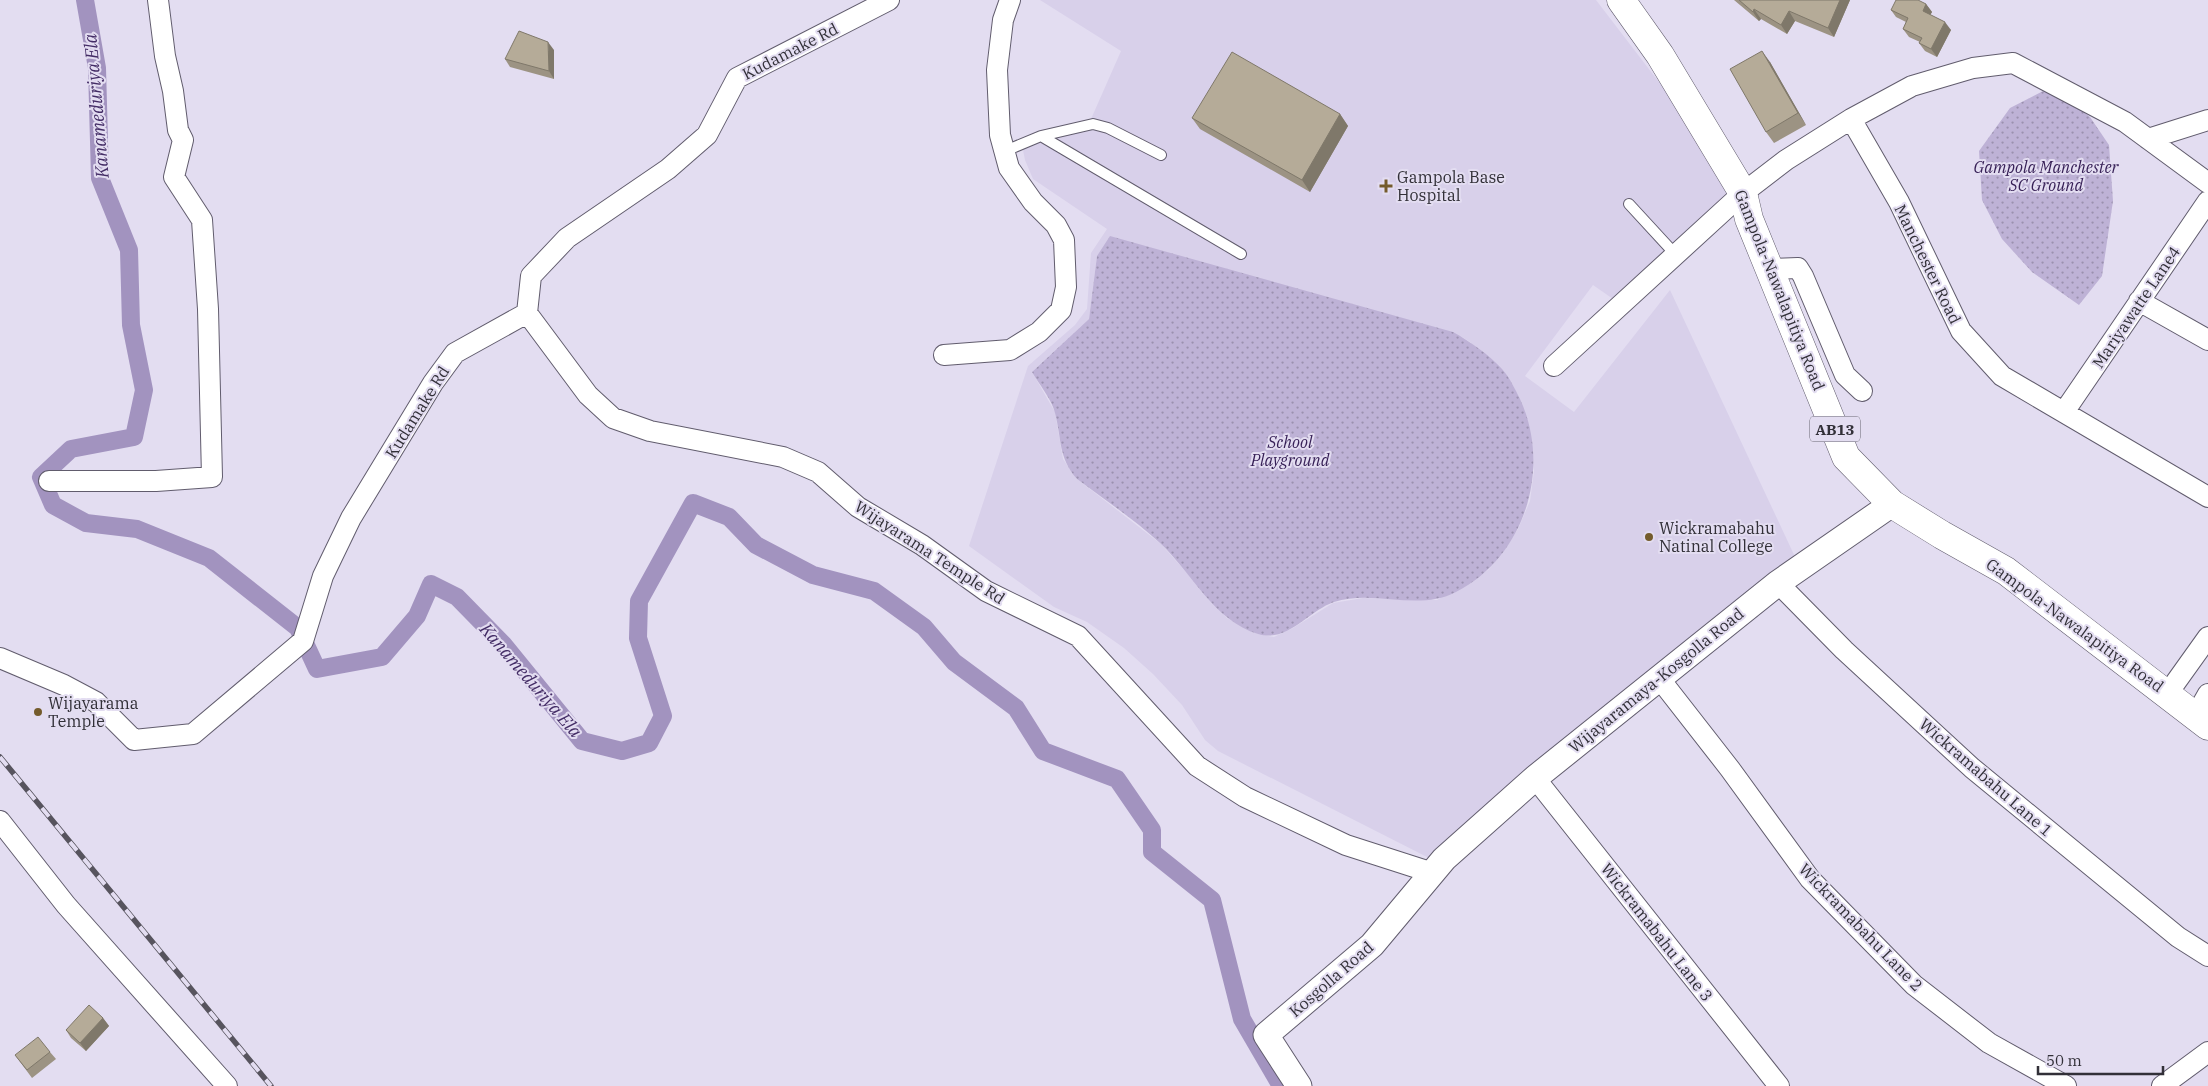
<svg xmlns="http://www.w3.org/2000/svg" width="2208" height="1086" font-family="'IBM Plex Serif',serif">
  <defs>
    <pattern id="park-dots" width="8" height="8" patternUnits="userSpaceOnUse" patternTransform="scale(1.25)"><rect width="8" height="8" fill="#beb2d6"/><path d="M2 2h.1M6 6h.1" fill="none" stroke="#9b91af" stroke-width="1.8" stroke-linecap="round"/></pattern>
  </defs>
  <rect width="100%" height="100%" fill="#e3ddf1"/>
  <path fill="#d8d0ea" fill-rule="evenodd" d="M1040,0H1596L1668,94L1731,193L1626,308L1593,285L1525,376L1574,412L1670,290L1796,559L1431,859L1218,751L1205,740L1182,705L1153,674L1124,648L1087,622L1054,607L969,546L1028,366L1075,325L1087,309L1091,253L1107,229L1033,179L1025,160L1022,145L1091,119L1121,51ZM1097,256L1462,337L1470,342L1503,371L1514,387L1524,410L1534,471L1530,501L1518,529L1502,554L1488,570L1437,600L1363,598L1333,603L1293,628L1274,637L1258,634L1227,618L1161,544L1077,479L1063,459L1055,412L1032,372L1089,319Z"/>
  <path fill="url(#park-dots)" d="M2051,87L2090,117L2109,145L2113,201L2102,276L2079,305L2032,272L2002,239L1982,200L1979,151L2010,108Z
    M1110,236L1453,332C1471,342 1488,354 1502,369C1510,378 1515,389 1520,399C1552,468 1525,557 1456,592C1418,612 1374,589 1334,602C1308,611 1288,643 1258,634C1214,621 1192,573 1160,543C1135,520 1105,500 1077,479C1058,457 1062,440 1055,413C1052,400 1039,384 1032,372L1089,319L1097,256Z"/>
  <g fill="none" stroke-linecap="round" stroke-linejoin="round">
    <path stroke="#a293bf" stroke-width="18" d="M85,0L97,68L100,178L129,250L131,325L144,390L134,437L71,449L41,477L53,505L86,523L137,529L209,558L298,628L317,669L382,657L417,616L431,584L457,597L503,644L582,741L622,751L649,743L663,716L638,638L639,601L693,503L729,517L756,545L813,575L874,591L924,627L954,662L1016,708L1043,751L1117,779L1152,830V852L1212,900L1242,1019L1281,1086"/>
    <defs>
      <path id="service" d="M1041,136L1241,254
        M1005,151L1041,136L1093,124L1108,128L1161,155
        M1629,204L1675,254"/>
      <path id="minor" d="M1851,119L1899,202L1961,331L2002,376L2208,497
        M2148,139L2208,120
        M1771,269L1798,268L1803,276L1845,375L1862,391
        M2139,301L2208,340
        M527,313L588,395L613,418L650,431L783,457L818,472L858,507L922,545L986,591L1078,636L1197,766L1245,797L1346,845L1433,873
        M944,355L1010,350L1039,332L1061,310L1066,287L1064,240L1056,225L1033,202L1009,168L1000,135L997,70L1003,20L1010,0
        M1554,366L1743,193L1786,160L1851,119L1912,86L1973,68L2013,63L2125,122L2208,183
        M2064,412L2208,201
        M49,481H156L212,477L208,309L202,220L174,177L183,140L178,130L173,91L165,56L158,0
        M1778,583L1844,650L1972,768L2178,937L2208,956
        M0,658L64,685L96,702L134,740L193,734L303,641L323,576L351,518L433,383L455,353L527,313L531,276L567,238L668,169L707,135L737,78L889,0
        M1659,678L1730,769L1810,879L1914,985L1989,1043L2066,1086
        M2168,693L2208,637
        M2195,717L2208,694
        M1535,778L1779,1086
        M0,821L66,905L227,1086
        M2162,1086L2208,1052"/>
      <path id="tertiary" d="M1299,1086L1266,1035L1372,945L1444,859L1535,778L1778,583L1892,504"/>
      <path id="primary" d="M1621,0L1660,55L1743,193L1749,219L1846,457L1892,504L1942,535L2006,571L2208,726"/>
    </defs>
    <use href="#service" stroke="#615c6d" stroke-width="12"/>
    <use href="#minor" stroke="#615c6d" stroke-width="22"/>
    <use href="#tertiary" stroke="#615c6d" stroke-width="27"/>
    <use href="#primary" stroke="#615c6d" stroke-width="29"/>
    <use href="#service" stroke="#fff" stroke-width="10"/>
    <use href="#minor" stroke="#fff" stroke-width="20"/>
    <use href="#tertiary" stroke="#fff" stroke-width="25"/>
    <use href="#primary" stroke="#fff" stroke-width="28"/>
    <defs>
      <path id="rail" d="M0,757L271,1086"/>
    </defs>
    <use href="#rail" stroke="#57545e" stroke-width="5.5"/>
    <use href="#rail" stroke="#e3ddf1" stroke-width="4" stroke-dasharray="11" stroke-linecap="butt"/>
  </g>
  <path fill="#9c9383" d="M1734,0H1850L1834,37L1795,21L1787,34L1761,19L1759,21Z
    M1926,4L1932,12L1930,15L1951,30L1937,57L1925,51L1919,43L1920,42L1909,37L1903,29L1906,22L1896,17L1891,10Z
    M554,50V79L510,67L505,59Z
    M1770,62L1806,125L1774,143L1766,132Z
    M1340,114L1348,126L1310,192L1200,129L1192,118Z
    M103,1018L109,1026L86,1051L71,1038L66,1030Z
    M50,1052L56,1059L32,1078L15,1055Z"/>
  <path fill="#7f786a" d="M1840,0H1850L1834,37L1828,28Z
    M1926,4L1932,12L1928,19L1923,11Z
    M1754,9L1761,19L1759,21L1753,12Z
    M1789,11L1795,21L1787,34L1781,25Z
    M1945,22L1951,30L1937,57L1931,49Z
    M548,42L554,50V79L549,71Z
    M1762,51L1770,62L1806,125L1798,113Z
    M1340,114L1348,126L1310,192L1302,180Z
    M103,1018L109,1026L86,1051L80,1043Z"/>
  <path fill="#b5ab98" stroke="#7f786a" d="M1739,0H1840L1828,28L1789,11L1781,25L1754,9L1753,12Z
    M1896,0H1918L1926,4L1923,11L1945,22L1931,49L1919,43L1922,38L1903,29L1908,18L1891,10Z
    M519,31L548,42L549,71L505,59Z
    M1762,51L1798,113L1766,132L1730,69Z
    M1232,52L1340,114L1302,180L1192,118Z
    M89,1005L103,1018L80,1043L66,1030Z
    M38,1037L50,1052L27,1070L15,1055Z"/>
  <g fill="#745b2c" stroke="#e3ddf1" stroke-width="2">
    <path d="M1383.5 178.5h5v5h5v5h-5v5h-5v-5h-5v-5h5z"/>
    <circle cx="1649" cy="537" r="5"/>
    <circle cx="38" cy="712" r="5"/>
  </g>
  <g text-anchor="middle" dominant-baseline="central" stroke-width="4" stroke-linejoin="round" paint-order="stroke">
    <rect fill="#e3ddf1" stroke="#676470" stroke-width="1" x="1810" y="416.5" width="50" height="25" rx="4"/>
    <g font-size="15" font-weight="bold" fill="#323038">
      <text x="1835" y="429">AB13</text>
    </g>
    <g font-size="16" fill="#323038" stroke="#e3ddf1">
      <text transform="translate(790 51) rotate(-27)">Kudamake Rd</text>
      <text transform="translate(1928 264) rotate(64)">Manchester Road</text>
      <text transform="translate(1780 290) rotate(68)">Gampola-Nawalapitiya Road</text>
      <text transform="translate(2136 307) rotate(-56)">Mariyawatte Lane4</text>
      <text transform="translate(417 412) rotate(-58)">Kudamake Rd</text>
      <text transform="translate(930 552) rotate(33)">Wijayarama Temple Rd</text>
      <text transform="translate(2075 625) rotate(36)">Gampola-Nawalapitiya Road</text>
      <text transform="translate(1656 680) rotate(-39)">Wijayaramaya-Kosgolla Road</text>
      <text transform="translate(1986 777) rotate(41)">Wickramabahu Lane 1</text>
      <text transform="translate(1861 927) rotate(46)">Wickramabahu Lane 2</text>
      <text transform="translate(1657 932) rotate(52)">Wickramabahu Lane 3</text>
      <text transform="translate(1331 979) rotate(-41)">Kosgolla Road</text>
    </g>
    <g font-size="16" font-style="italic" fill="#351e55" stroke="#e3ddf1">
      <text x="2046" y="167">Gampola Manchester<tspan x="2046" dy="18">SC Ground</tspan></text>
      <text x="1290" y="442">School<tspan x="1290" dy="18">Playground</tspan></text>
    </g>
    <g font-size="16" fill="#323038" stroke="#e3ddf1" text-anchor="start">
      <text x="1397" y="177">Gampola Base<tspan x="1397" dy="18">Hospital</tspan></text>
      <text x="1659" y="528">Wickramabahu<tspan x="1659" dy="18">Natinal College</tspan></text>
      <text x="48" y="703">Wijayarama<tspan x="48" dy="18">Temple</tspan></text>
    </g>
    <g font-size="18" font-style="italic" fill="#442d66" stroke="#e3ddf1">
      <text transform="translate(96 106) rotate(-95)">Kanameduriya Ela</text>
      <text transform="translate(531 680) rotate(49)">Kanameduriya Ela</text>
    </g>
  </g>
  <path d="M2038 1066v8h125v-8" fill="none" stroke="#323038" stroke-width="2.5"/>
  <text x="2046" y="1066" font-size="15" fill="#323038" stroke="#e3ddf1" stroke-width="4" paint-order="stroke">50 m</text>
</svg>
